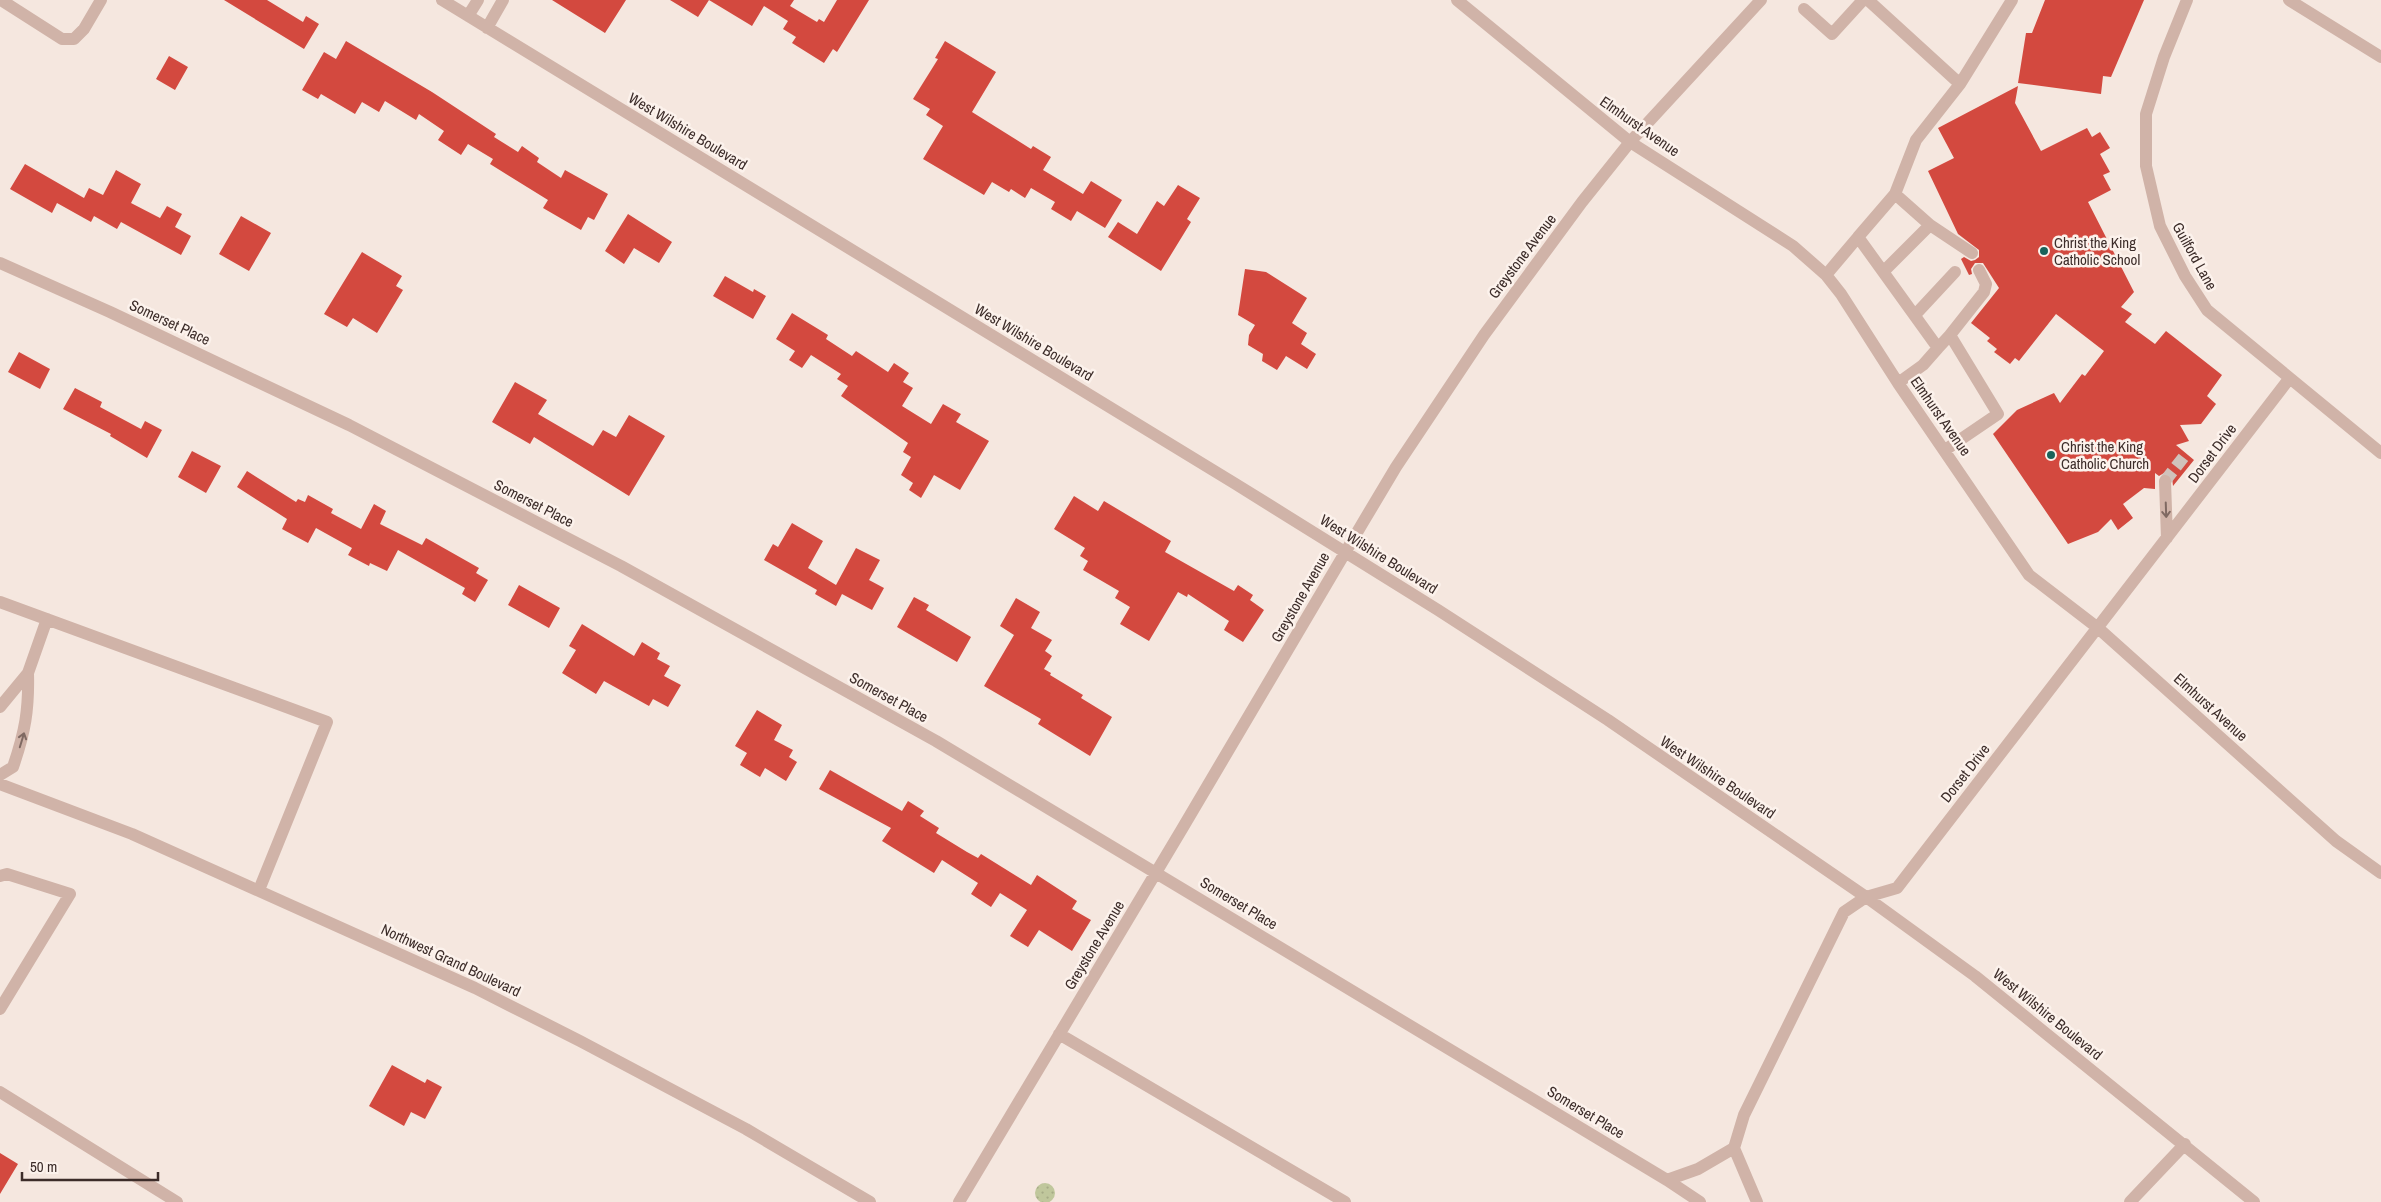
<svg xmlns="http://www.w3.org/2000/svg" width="2381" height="1202" font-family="'Archivo Narrow',sans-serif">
  <defs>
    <pattern id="grass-dots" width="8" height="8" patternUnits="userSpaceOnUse" patternTransform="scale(1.25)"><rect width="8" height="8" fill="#c0c79c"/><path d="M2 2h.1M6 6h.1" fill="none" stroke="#a6ab86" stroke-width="1.8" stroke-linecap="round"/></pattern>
  </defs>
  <rect width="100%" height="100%" fill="#f5e7df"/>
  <path fill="url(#grass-dots)" d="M1035 1193a10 10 0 1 1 20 0a10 10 0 1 1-20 0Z"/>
  <path fill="#d3493f" d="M224,0H267L303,22L306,16L319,24L304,49Z
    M552,0H626L605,33Z
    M670,0H794L790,6L817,22L819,19L824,22L837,0H869L837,52L833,49L824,63L792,43L796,37L783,29L788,21L764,6L752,26L709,0L698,17Z
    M2045,0H2144L2111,77L2103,76L2101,94L2018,83L2026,33H2032Z
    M346,41L432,92L496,134L494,137L518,152L522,146L539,158L537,162L561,178L565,170L608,194L594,220L588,217L581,230L543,208L548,200L490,164L493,159L468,144L461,155L438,140L444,131L419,114L416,120L385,101L379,112L362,102L355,114L321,94L318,99L302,90L324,52L336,59Z
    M945,41L996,72L972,112L1031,149L1033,146L1051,157L1043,170L1083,194L1091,181L1122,200L1105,228L1077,211L1071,221L1051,209L1055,202L1031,188L1025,198L1011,189L1009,192L992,182L984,195L923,159L943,126L926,115L930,109L913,99L938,59L935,58Z
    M169,56L188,67L175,90L156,79Z
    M2018,86L2015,103L2041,151L2087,128L2092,137L2100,132L2110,148L2100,154L2110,172L2103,175L2111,190L2088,202L2134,292L2121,307L2132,314L2125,322L2155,344L2166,331L2222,375L2207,396L2216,404L2201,424L2180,425L2189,441L2176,445L2194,460L2173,486L2172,477L2169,474L2164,473L2159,476L2155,473V489L2144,488L2123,504L2133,518L2118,530L2111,519L2098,532L2068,544L1993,434L2017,410L2054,393L2060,403L2082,374L2085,376L2104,351L2056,314L2019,361L2015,358L2010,364L1994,352L1997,349L1987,341L1990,338L1971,323L1999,288L1983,263H1975L1971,269L1972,274L1969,275L1961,259L1964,257L1971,261L1975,260L1979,257V250L1958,234L1928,171L1954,158L1938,128Z
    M25,164L84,198L89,188L103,195L116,170L141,184L131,203L160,218L167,206L182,214L175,227L191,236L181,255L121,222L117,229L94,216L91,222L57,203L52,213L10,189Z
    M1178,185L1200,198L1187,219L1191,222L1161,271L1108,237L1118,222L1137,234L1157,201L1164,206Z
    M628,214L672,242L659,263L634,248L624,264L605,251Z
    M241,216L271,233L249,271L219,254Z
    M362,252L402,276L396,286L403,290L377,333L353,318L347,327L324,314Z
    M1245,269L1266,272L1307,298L1292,323L1307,333L1301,344L1316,354L1307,369L1286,356L1277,370L1262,361L1263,354L1248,345L1249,335L1255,325L1238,315Z
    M725,276L753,292L754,289L766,296L753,319L713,296Z
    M792,313L828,335L826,339L852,356L856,351L888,372L894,363L909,373L903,382L913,388L902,406L931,424L943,404L961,414L956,422L989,441L960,490L934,475L921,498L909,490L913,483L901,475L911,457L903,452L908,443L841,396L848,386L837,379L841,374L811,355L802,368L789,360L795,351L776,339Z
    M19,352L50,369L40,389L8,372Z
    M515,382L547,400L538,414L593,446L603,430L616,437L629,415L665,436L629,496L534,437L530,444L492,422Z
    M75,388L102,402L100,407L141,429L145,421L162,430L147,458L110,436L111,434L63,409Z
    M192,451L221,466L206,493L178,477Z
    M247,471L296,502L298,499L305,502L308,495L333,509L331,513L361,529L374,504L386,511L380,524L422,545L426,538L479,568L476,573L488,580L475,602L462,594L465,588L398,550L387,571L370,563L369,566L348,555L352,548L316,528L308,543L282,529L287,519L237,487Z
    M1074,496L1098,511L1104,501L1171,541L1165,552L1234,591L1238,585L1253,595L1250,600L1264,610L1243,642L1224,630L1229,621L1188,594L1187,597L1178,592L1149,641L1120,624L1130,607L1115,598L1119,591L1083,570L1088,561L1080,556L1085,548L1054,529Z
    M792,523L823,541L808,568L836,585L856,548L880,560L869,580L884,588L872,610L842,594L836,606L815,594L817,590L764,560L773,544L778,547Z
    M519,585L560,608L549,628L508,605Z
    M914,597L929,605L926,610L971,637L957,662L897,627Z
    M1016,598L1040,612L1031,628L1052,640L1045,651L1052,656L1044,669L1051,673L1050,675L1083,695L1081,698L1112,717L1090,756L1038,724L1041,719L984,686L1014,635L1000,626Z
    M582,624L634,656L642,642L660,653L657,659L670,666L664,676L681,685L668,707L653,699L649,706L604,681L596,694L562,673L576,650L569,646Z
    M757,710L782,725L774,740L793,750L789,757L797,762L786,781L765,768L760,777L740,765L747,753L735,746Z
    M830,770L902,811L908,801L924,811L920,816L939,828L936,833L967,852L978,858L981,854L1031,885L1037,875L1077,901L1072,909L1091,920L1072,951L1039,930L1028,947L1010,936L1027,910L1000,893L991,907L971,894L978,883L942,860L934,873L882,841L891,828L819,789Z
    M392,1065L425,1083L427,1079L442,1087L425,1119L411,1112L404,1126L369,1106Z
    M0,1153L18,1164L0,1194Z"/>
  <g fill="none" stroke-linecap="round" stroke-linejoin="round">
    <path stroke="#d0c2bb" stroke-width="12" stroke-dasharray="12 6" stroke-linecap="butt" d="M2165,481L2186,454"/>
    <path stroke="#d0b3a8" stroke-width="12" d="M1,0L62,39H74L84,29L101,0
      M442,0L1234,483L1438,610L1608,720L1866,897L1975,976L2254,1202
      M1457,0L1630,142L1793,246L1826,275L1841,294L1898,383L2029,575L2098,628L2336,841L2381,873
      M1868,0L1960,84L2012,0
      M2187,0L2164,57L2146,114V166L2160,226L2185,276L2207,310L2381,453
      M2289,0L2381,57
      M1804,9L1832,34L1863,0
      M468,16L478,0
      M487,28L503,0
      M1895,194L1916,140L1960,84
      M1930,225L1972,253
      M1858,237L1895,194L1930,225L1884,271
      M0,263L110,312L349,425L621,566L936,741L1667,1180L1698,1169L1734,1148
      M1826,275L1858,237L1938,348L1923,365L1898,383
      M1915,315L1955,272
      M1950,335L1984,292L1986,284L1979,270
      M1938,348L1950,335L1998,414L1945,450
      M2165,481L2167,538
      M0,602L327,722L259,890
      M28,673L47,619
      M0,707L28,673C29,710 25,732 13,767L0,775
      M0,784L132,834L475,988L580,1041L746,1129L870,1202
      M0,876L7,874L70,894L0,1009
      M1059,1034L1345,1202
      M0,1092L177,1202
      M1667,1180L1700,1202
      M959,1202L1182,829L1362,524L1396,467L1484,335L1582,202L1630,142L1761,0
      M1757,1202L1734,1148L1744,1115L1844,912L1866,897L1897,888L2289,379
      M2130,1202L2185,1144"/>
  </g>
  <defs><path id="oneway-shaft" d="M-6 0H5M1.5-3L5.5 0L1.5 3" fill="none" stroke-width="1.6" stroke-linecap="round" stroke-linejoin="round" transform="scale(1.25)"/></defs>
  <g stroke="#7f6962">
    <use href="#oneway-shaft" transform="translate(2166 510) rotate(88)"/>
    <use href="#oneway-shaft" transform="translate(22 740) rotate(-73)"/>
  </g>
  <g fill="#19635b" stroke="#fcf2ec" stroke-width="2">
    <circle cx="2044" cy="251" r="5"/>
    <circle cx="2051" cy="455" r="5"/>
  </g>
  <g text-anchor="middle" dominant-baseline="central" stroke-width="5" stroke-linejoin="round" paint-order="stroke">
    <g font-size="15" fill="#3c2c29" stroke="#fcf2ec">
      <text transform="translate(1640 126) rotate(35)">Elmhurst Avenue</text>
      <text transform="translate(688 131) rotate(31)">West Wilshire Boulevard</text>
      <text transform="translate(1522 256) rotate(-53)">Greystone Avenue</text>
      <text transform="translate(2195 256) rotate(61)">Guilford Lane</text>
      <text transform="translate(170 322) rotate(25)">Somerset Place</text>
      <text transform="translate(1034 342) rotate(31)">West Wilshire Boulevard</text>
      <text transform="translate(1941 416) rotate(55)">Elmhurst Avenue</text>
      <text transform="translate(2212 453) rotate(-53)">Dorset Drive</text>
      <text transform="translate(534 503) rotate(27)">Somerset Place</text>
      <text transform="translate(1379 554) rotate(32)">West Wilshire Boulevard</text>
      <text transform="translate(1300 597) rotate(-60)">Greystone Avenue</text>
      <text transform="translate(889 697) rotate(29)">Somerset Place</text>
      <text transform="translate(2211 707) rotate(42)">Elmhurst Avenue</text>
      <text transform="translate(1965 773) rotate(-52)">Dorset Drive</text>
      <text transform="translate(1718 777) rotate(34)">West Wilshire Boulevard</text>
      <text transform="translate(1239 903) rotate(31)">Somerset Place</text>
      <text transform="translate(1094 945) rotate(-59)">Greystone Avenue</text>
      <text transform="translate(451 960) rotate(25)">Northwest Grand Boulevard</text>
      <text transform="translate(2048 1014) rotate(39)">West Wilshire Boulevard</text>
      <text transform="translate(1586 1112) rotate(31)">Somerset Place</text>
    </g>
    <g font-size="15" fill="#3c2c29" stroke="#fcf2ec" text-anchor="start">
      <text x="2054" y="242">Christ the King<tspan x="2054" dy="17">Catholic School</tspan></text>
      <text x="2061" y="446">Christ the King<tspan x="2061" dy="17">Catholic Church</tspan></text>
    </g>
  </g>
  <path d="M22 1172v8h136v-8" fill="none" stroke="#3c2c29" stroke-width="2.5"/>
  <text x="30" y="1172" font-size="15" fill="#3c2c29" stroke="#fcf2ec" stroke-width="4" paint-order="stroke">50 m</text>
</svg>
